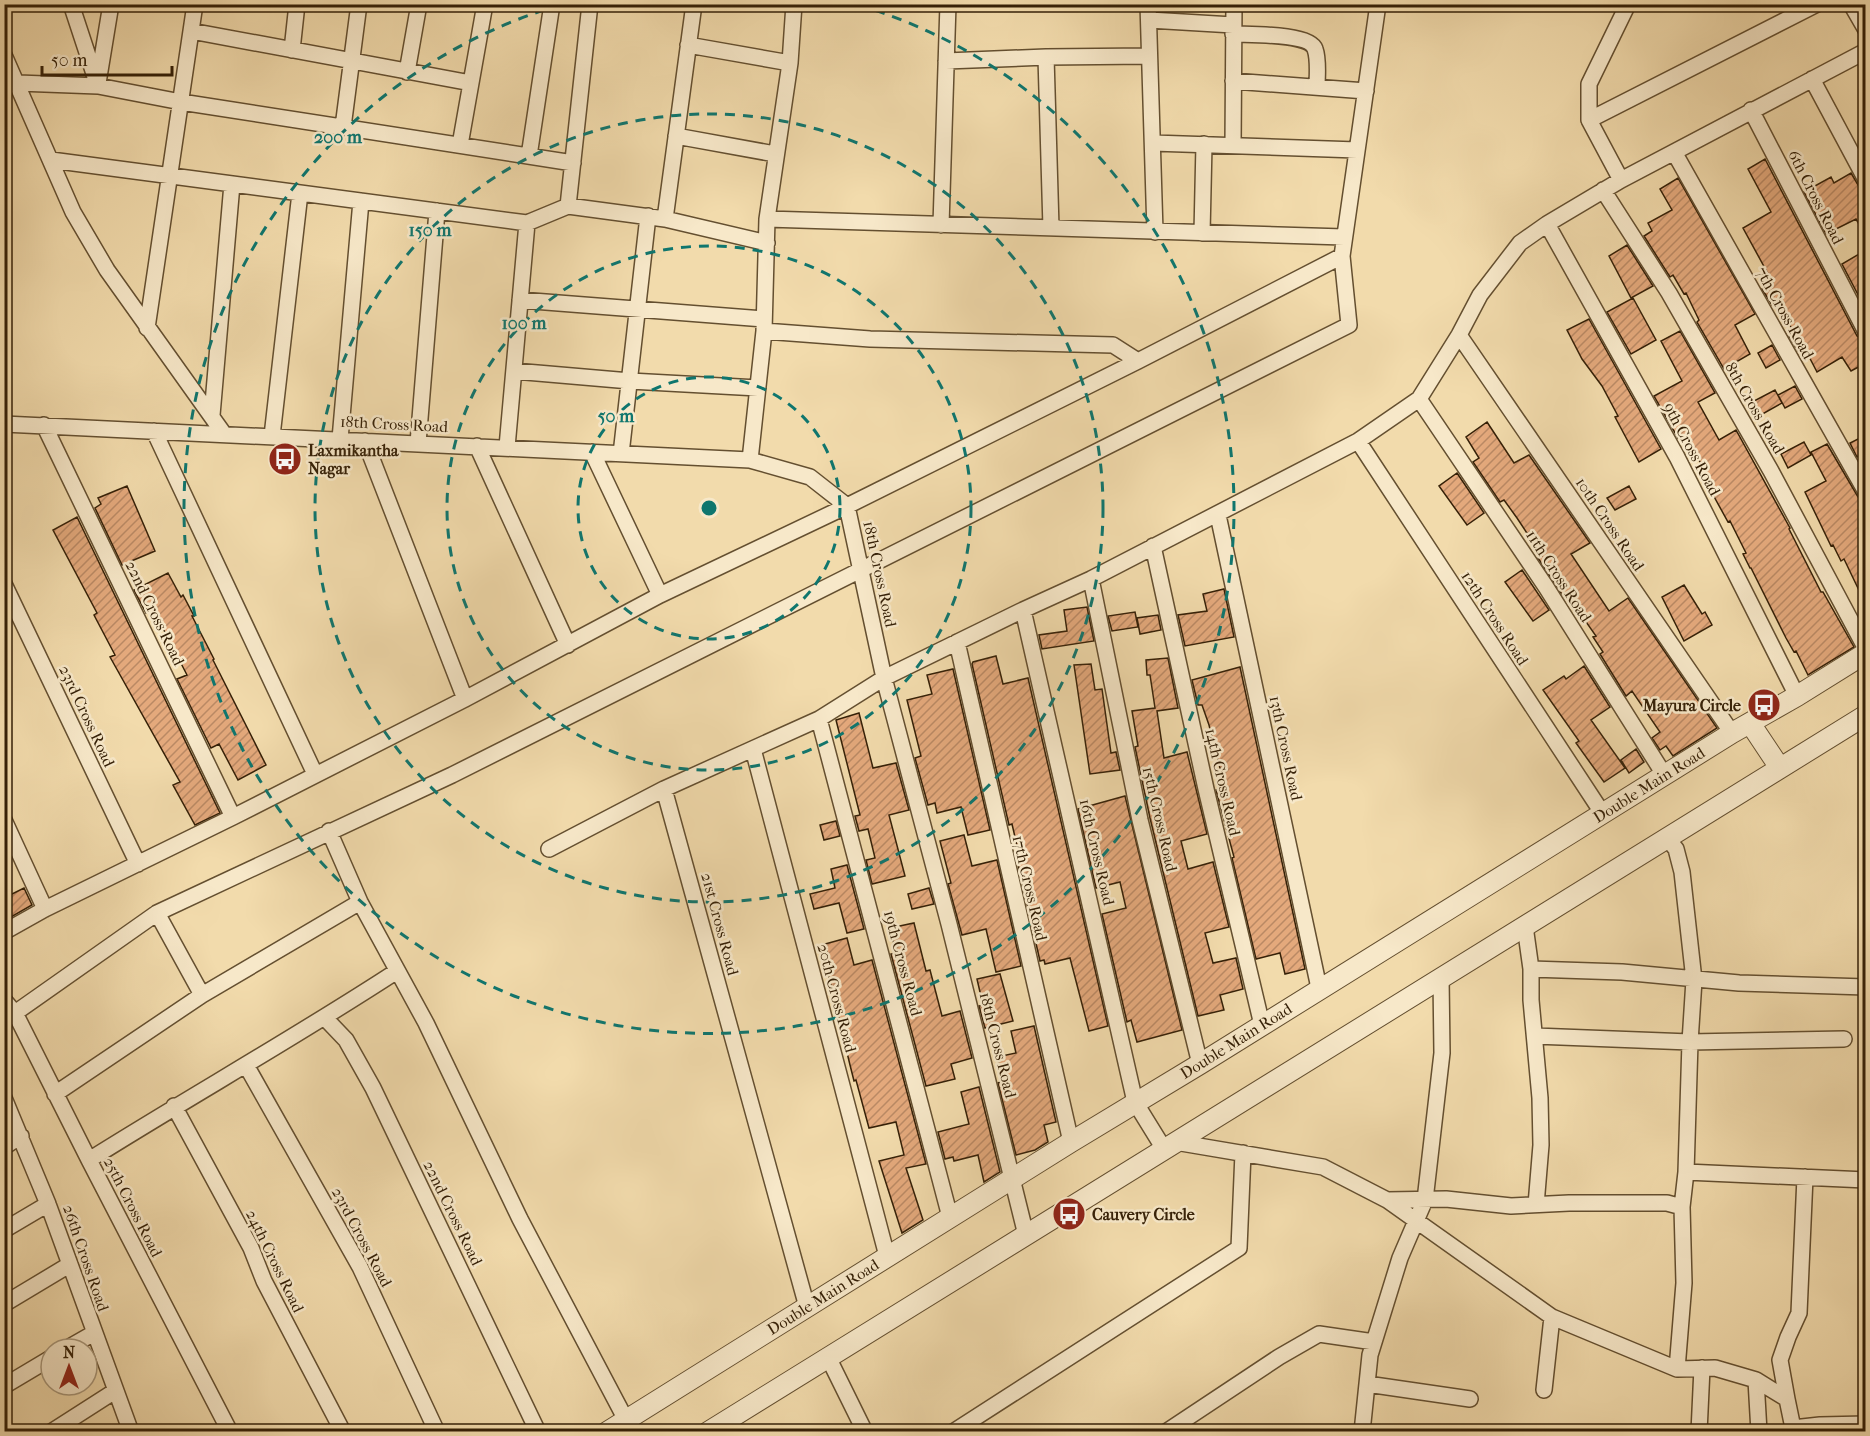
<svg xmlns="http://www.w3.org/2000/svg" width="1870" height="1436" font-family="'IM FELL French Canon',serif">
  <defs>
    <pattern id="building-hatch" width="6" height="6" patternUnits="userSpaceOnUse" patternTransform="scale(1.5)"><rect width="6" height="6" fill="#e4a97c"/><path d="M-1 1l2-2M0 6l6-6M5 7l2-2" fill="none" stroke="#ba8964"/></pattern>
  </defs>
  <rect width="100%" height="100%" fill="#f2dbac"/>
  <filter id="stains"><feTurbulence type="fractalNoise" baseFrequency=".00333" numOctaves="4"/><feColorMatrix values="0 0 0 0 .2 0 0 0 0 .09 0 0 0 0 .02 0 0 0 .5 -.17"/></filter>
  <radialGradient id="worn" r=".72"><stop offset=".6" stop-color="#630" stop-opacity="0"/><stop offset="1" stop-color="#630" stop-opacity=".3"/></radialGradient>
  <path fill="url(#building-hatch)" stroke="#352007" stroke-width="1.5" d="M1765,159L1857,336L1866,342V363L1851,371L1842,357L1817,372L1804,347L1798,351L1789,336L1794,333L1778,302L1772,305L1762,289L1773,283L1743,228L1771,212L1748,169Z
    M1851,173L1858,185L1866,190V236L1856,219L1826,234L1804,192L1831,177L1834,183Z
    M1678,178L1755,314L1735,325L1750,354L1724,369L1697,322L1699,320L1686,293L1684,294L1673,275L1670,277L1644,236L1652,231L1648,223L1672,210L1660,189Z
    M1627,245L1653,286L1631,298L1609,256Z
    M1866,250V310L1842,264Z
    M1633,298L1656,340L1631,354L1607,312Z
    M1589,319L1661,449L1639,462L1615,417L1618,416L1602,386L1582,359L1567,330Z
    M1680,331L1715,393L1698,402L1719,440L1736,430L1790,528L1789,529L1821,592H1823L1854,647L1808,675L1796,651L1794,652L1786,638L1751,568H1750L1743,554L1746,553L1730,521L1728,522L1712,493L1705,479L1708,478L1686,434L1678,438L1654,396L1682,381L1661,341Z
    M1772,345L1780,360L1766,368L1758,353Z
    M1795,386L1802,399L1785,408L1778,395Z
    M1775,390L1782,403L1759,416L1752,402Z
    M1487,422L1514,463L1529,455L1590,543L1571,554L1609,611L1628,598L1717,728L1673,756L1666,746L1660,750L1652,738L1660,732L1632,691L1626,696L1600,654L1603,652L1593,637L1596,636L1568,596L1565,599L1538,558L1542,556L1517,518L1504,500L1500,502L1473,462L1479,458L1466,437Z
    M1866,435V452L1857,457L1850,443Z
    M1804,442L1811,455L1788,468L1781,454Z
    M1827,444L1858,497L1866,502V605L1844,559L1841,561L1833,545L1831,546L1805,492L1826,481L1811,452Z
    M1457,473L1484,513L1467,525L1439,486Z
    M127,486L155,551L122,565L95,508L101,504L98,498Z
    M1629,486L1636,499L1615,510L1607,498Z
    M77,517L220,813L195,825L173,785L180,782L110,657L115,655L94,615L97,613L53,530Z
    M1522,570L1549,610L1533,621L1505,582Z
    M168,573L181,597L183,595L194,616H192L214,659L213,660L266,765L238,780L219,744L211,748L177,679L187,675L153,609L146,613L134,590Z
    M1684,585L1702,614L1705,612L1712,625L1684,641L1662,597Z
    M1224,589L1234,637L1185,646L1178,615L1207,611L1203,594Z
    M1087,607L1094,641L1042,649L1039,635L1067,631L1064,610Z
    M1135,612L1138,627L1112,631L1108,616Z
    M1158,615L1161,630L1140,634L1137,618Z
    M996,656L1003,684L1028,678L1108,1026L1089,1031L1070,958L1045,964L1044,960L1040,961L1016,855L1019,854L1018,850L1012,824L1009,825L972,664L973,662Z
    M1168,658L1178,708L1157,711L1164,758L1187,752L1207,834L1181,841L1188,869L1213,862L1229,927L1205,933L1213,963L1236,958L1243,989L1220,995L1224,1010L1198,1016L1150,818L1135,747L1138,746L1132,711L1155,708L1150,675H1147L1146,660Z
    M1091,664L1095,690L1102,689L1111,753L1116,752L1120,770L1090,774L1074,665Z
    M1584,666L1610,707L1591,720L1625,768L1604,782L1576,743L1579,741L1543,690L1564,676L1566,679Z
    M1240,667L1305,969L1285,974L1280,953L1256,959L1232,858L1234,857L1216,790L1225,788L1209,725L1202,705H1198L1192,680Z
    M953,669L990,830L968,835L961,807L937,813L935,803L928,805L915,758L921,756L907,700L932,694L927,675Z
    M859,713L873,768L896,763L909,810L889,815L905,876L872,884L866,860L875,858L868,829L859,831L855,816L860,815L836,720Z
    M1636,749L1644,762L1629,773L1621,760Z
    M1125,796L1182,1030L1137,1042L1131,1020L1127,1022L1102,914L1126,908L1120,882L1096,888L1078,809Z
    M836,821L840,836L824,840L820,825Z
    M964,835L972,866L997,860L1021,966L996,972L986,929L962,935L948,884L951,883L940,841Z
    M847,865L864,929L847,933L839,903L814,909L810,894L835,888L831,869Z
    M24,888L32,905L11,917L4,905V898Z
    M929,888L934,904L912,909L908,894Z
    M914,923L926,971L930,970L942,1016L960,1011L972,1058L951,1064L955,1079L926,1086L891,954L896,953L890,928Z
    M847,938L854,965L872,960L926,1164L906,1168L923,1220L902,1233L879,1161L904,1155L896,1122L869,1128L856,1080L854,1081L850,1065L828,973L833,972L825,944Z
    M1000,974L1013,1021L985,1028L979,1006L983,1005L977,979Z
    M1034,1026L1056,1122L1044,1125L1048,1142L1035,1150L1016,1155L998,1083L1003,1081L997,1057L1016,1053L1011,1031Z
    M979,1087L1000,1172L984,1182L978,1155L954,1161L953,1157L945,1159L938,1132L969,1124L961,1092Z"/>
  <g fill="none" stroke-linecap="round" stroke-linejoin="round">
    <defs>
      <path id="minor" d="M71,4L98,86
        M1148,4L1155,232
        M1851,4L1866,30
        M1149,20L1233,25
        M191,31L471,83
        M1233,34C1248,35 1310,33 1315,49C1319,60 1317,76 1317,87
        M688,45L790,63
        M292,50L297,4
        M4,55L73,212L107,270L224,434
        M1046,57L1051,228
        M946,61L1046,57L1149,56
        M407,72L419,4
        M1812,79L1866,180
        M1233,81L1366,91
        M18,83L98,86L181,102L573,163
        M98,83L111,4
        M1751,110L1866,332
        M1589,120V84L1628,4
        M343,127L359,4
        M676,136L775,154
        M1153,143L1357,150
        M460,145L485,4
        M1233,145L1234,4
        M1674,152L1866,492
        M529,156L552,4
        M51,160L527,223L568,206L665,219L767,243
        M1621,180L1589,120L1817,4
        M1603,190L1669,293L1771,471L1866,649
        M568,206L590,4
        M665,219L694,4
        M767,219L1344,237
        M1547,224L1677,457L1797,696
        M941,225L948,4
        M1202,233L1204,144
        M520,300L764,319
        M147,328L195,4
        M764,331L870,339L1113,345L1138,361
        M1459,335L1732,733
        M514,371L630,381L758,388
        M1419,399L1546,587L1665,776
        M212,415L232,184
        M4,424L750,460L810,477L847,506L884,678L949,924L1026,1235
        M44,425L233,817
        M154,431L315,774
        M272,436L300,193
        M340,439L361,201
        M365,441L465,699
        M1358,441L1603,814
        M418,443L437,211
        M477,446L568,645
        M507,447L527,223
        M592,452L660,595
        M621,454L648,216
        M750,460L764,331L767,219L790,63L794,4
        M1218,515L1319,988
        M1153,546L1206,789L1262,1025
        M1091,579L1140,820L1200,1064
        M4,584L138,864
        M1023,610L1135,1102L1164,1149
        M957,642L1071,1142
        M819,719L950,1217
        M753,749L887,1256
        M4,820L45,909
        M329,831L360,902L426,1023L520,1219L626,1420
        M1667,838L1676,849L1682,872L1694,980L1690,1042L1686,1172L1682,1207L1684,1283L1677,1369
        M549,849L664,789
        M157,913L202,995
        M1525,926L1531,969V1000L1540,1098L1541,1145L1536,1205
        M4,932L45,909L233,817L465,699L660,595L847,506L1138,361L1342,256
        M1531,969L1622,972L1739,983L1866,987
        M4,1000L15,1013L89,1160L230,1432
        M15,1013L157,913L452,775L1349,325L1342,256L1378,4
        M325,1018L346,1040L373,1088L538,1432
        M1535,1036L1690,1042L1844,1039
        M246,1065L360,1267L437,1432
        M55,1094L202,995L360,902
        M4,1098L48,1204L131,1432
        M174,1106L251,1248L264,1281L343,1432
        M1175,1142L1323,1167L1387,1200L1552,1317L1677,1369L1715,1368L1756,1380L1759,1432
        M4,1147L21,1136
        M89,1160C191,1096 296,1037 397,971
        M1686,1172L1866,1180
        M1387,1200L1446,1199L1511,1206L1569,1203H1667L1682,1207
        M4,1230L48,1204
        M4,1304L69,1265
        M807,1307L664,789L819,719L884,678L1023,610L1091,579L1358,441L1419,399L1459,335L1480,295L1520,243L1547,224L1621,180L1866,51
        M66,1349L94,1333
        M828,1357L865,1432
        M1756,1380L1787,1399L1793,1428L1820,1425L1866,1424
        M1367,1384L1470,1399
        M4,1386L51,1358
        M1544,1390L1552,1317
        M1787,1399L1780,1360L1788,1337L1799,1313L1805,1177
        M51,1432L115,1391
        M953,1432L1239,1248L1243,1153
        M1166,1432L1279,1357L1319,1334L1374,1342
        M1362,1432L1370,1355L1400,1258L1425,1200L1442,1053L1441,977
        M1699,1432L1702,1368"/>
      <path id="tertiary" d="M1750,723L1780,768
        M607,1432L1071,1142L1200,1064L1732,733L1797,696L1866,653
        M708,1432L1866,715"/>
    </defs>
    <use href="#minor" stroke="#644f30" stroke-width="18"/>
    <use href="#tertiary" stroke="#644f30" stroke-width="22"/>
    <use href="#minor" stroke="#f7e8c9" stroke-width="15"/>
    <use href="#tertiary" stroke="#f7e8c9" stroke-width="20"/>
  </g>
  <g fill="none" stroke="#0f766e" stroke-width="3" stroke-dasharray="10 8">
    <circle cx="709" cy="508" r="131"/>
    <circle cx="709" cy="508" r="262"/>
    <circle cx="709" cy="508" r="394"/>
    <path d="M858 5A525 525 0 1 1 560 5"/>
  </g>
  <defs>
    <symbol id="bus-disc" viewBox="-11 -11 22 22"><circle r="9.5" fill="#8f2418" stroke="#f7e8c9"/><path d="M-5-6H5V4H4V6H2V4H-2V6H-4V4H-5ZM-3.5-4V0h7V-4ZM-3.5 1.2v1.5H-2V1.2ZM2 1.2v1.5H3.5V1.2Z" fill="#fff"/></symbol>
  </defs>
  <g fill-rule="evenodd">
    <use href="#bus-disc" x="266" y="440" width="38" height="38"/>
    <use href="#bus-disc" x="1745" y="686" width="38" height="38"/>
    <use href="#bus-disc" x="1050" y="1195" width="38" height="38"/>
  </g>
  <g text-anchor="middle" dominant-baseline="central" stroke-width="5" stroke-linejoin="round" paint-order="stroke">
    <g font-size="16" fill="#352007" stroke="#f7e8c9">
      <text transform="translate(1816 197) rotate(63)">6th Cross Road</text>
      <text transform="translate(1785 313) rotate(61)">7th Cross Road</text>
      <text transform="translate(1755 408) rotate(60)">8th Cross Road</text>
      <text transform="translate(394 424) rotate(3)">18th Cross Road</text>
      <text transform="translate(1692 449) rotate(62)">9th Cross Road</text>
      <text transform="translate(1610 524) rotate(56)">10th Cross Road</text>
      <text transform="translate(880 574) rotate(78)">18th Cross Road</text>
      <text transform="translate(1559 576) rotate(57)">11th Cross Road</text>
      <text transform="translate(155 613) rotate(64)">22nd Cross Road</text>
      <text transform="translate(1495 618) rotate(57)">12th Cross Road</text>
      <text transform="translate(87 716) rotate(65)">23rd Cross Road</text>
      <text transform="translate(1286 748) rotate(78)">13th Cross Road</text>
      <text transform="translate(1223 782) rotate(77)">14th Cross Road</text>
      <text transform="translate(1649 785) rotate(-32)">Double Main Road</text>
      <text transform="translate(1160 819) rotate(77)">15th Cross Road</text>
      <text transform="translate(1097 852) rotate(77)">16th Cross Road</text>
      <text transform="translate(1030 888) rotate(77)">17th Cross Road</text>
      <text transform="translate(720 924) rotate(75)">21st Cross Road</text>
      <text transform="translate(903 963) rotate(75)">19th Cross Road</text>
      <text transform="translate(837 998) rotate(75)">20th Cross Road</text>
      <text transform="translate(1236 1041) rotate(-32)">Double Main Road</text>
      <text transform="translate(998 1045) rotate(76)">18th Cross Road</text>
      <text transform="translate(133 1207) rotate(63)">25th Cross Road</text>
      <text transform="translate(453 1213) rotate(64)">22nd Cross Road</text>
      <text transform="translate(362 1237) rotate(62)">23rd Cross Road</text>
      <text transform="translate(86 1258) rotate(71)">26th Cross Road</text>
      <text transform="translate(275 1261) rotate(64)">24th Cross Road</text>
      <text transform="translate(823 1297) rotate(-32)">Double Main Road</text>
    </g>
    <g font-size="16" font-weight="bold" fill="#352007" stroke="#f7e8c9" text-anchor="start">
      <text x="308" y="450">Laxmikantha<tspan x="308" dy="18">Nagar</tspan></text>
      <text x="1741" y="705" text-anchor="end">Mayura Circle</text>
      <text x="1092" y="1214">Cauvery Circle</text>
    </g>
  </g>
  <circle cx="709" cy="508" r="9" fill="#0f766e" stroke="#f7e8c9" stroke-width="3"/>
  <g font-size="18" text-anchor="middle" font-weight="bold" fill="#0f766e" stroke="#f7e8c9" stroke-width="5" stroke-linejoin="round" paint-order="stroke">
    <text x="338" y="143">200 m</text>
    <text x="430" y="236">150 m</text>
    <text x="524" y="329">100 m</text>
    <text x="616" y="422">50 m</text>
  </g>
  <rect width="1870" height="1436" fill="none" stroke="#f2dbac" stroke-width="24"/>
  <rect x="6" y="6" width="1858" height="1424" fill="none" stroke="#352007" stroke-width="3"/>
  <rect x="12" y="12" width="1846" height="1412" fill="none" stroke="#352007" stroke-width="1.5"/>
  <g transform="translate(69 1367)"><circle r="28" fill="#f7e8c9" stroke="#a9987b" stroke-width="1.5"/>
  <path d="M0-4.5L10 22L0 15L-10 22Z" fill="#8f2418"/>
  <text y="-9" font-size="16" font-weight="bold" text-anchor="middle" fill="#352007">N</text>
  </g>
  <path d="M42 66v9h130v-9" fill="none" stroke="#352007" stroke-width="3"/>
  <text x="51" y="66" font-size="18" fill="#352007" stroke="#f7e8c9" stroke-width="4.5" paint-order="stroke">50 m</text>
  <rect width="100%" height="100%" filter="url(#stains)"/>
  <rect width="100%" height="100%" fill="url(#worn)"/>
</svg>
